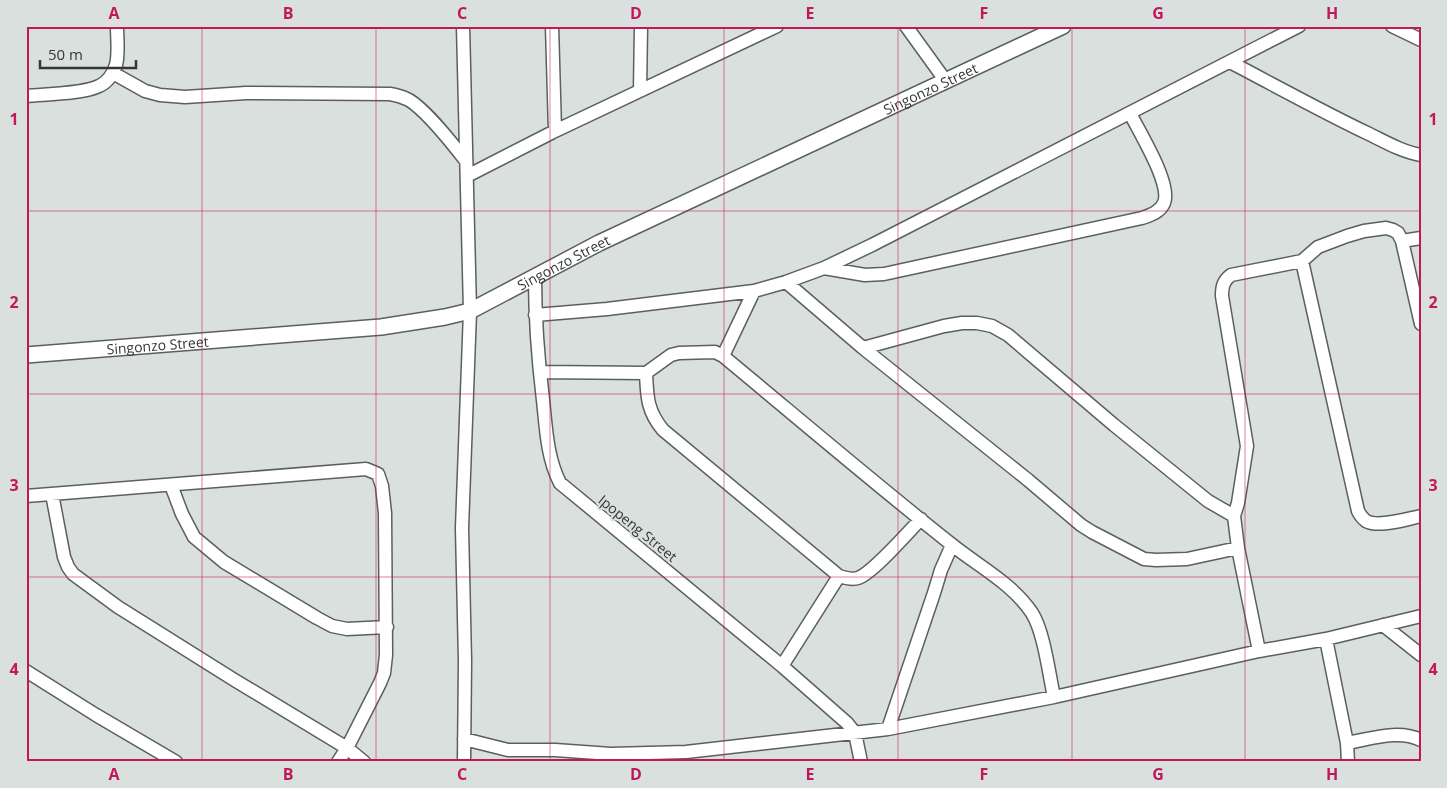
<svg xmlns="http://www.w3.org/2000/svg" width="1447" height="788" font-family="'Open Sans',sans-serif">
  <rect width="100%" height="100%" fill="#dae0de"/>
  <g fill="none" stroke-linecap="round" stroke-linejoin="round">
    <defs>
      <path id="minor" d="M463,26L470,311L462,528L465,661L464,762
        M552,26L555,131
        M906,26L945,80
        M1392,26L1421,40
        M1230,62C1276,86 1321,111 1367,133C1384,141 1402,152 1421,155
        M113,73L145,91L160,95L185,97L246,93L390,94C397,95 403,97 409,100C427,111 452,143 466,161
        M640,91L641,26
        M26,96C45,94 83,94 99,86C108,82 113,74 116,65C119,53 117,39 117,26
        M467,176L555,131L777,26
        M1402,241L1421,324
        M1302,261L1358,511C1360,515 1362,518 1366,521C1378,528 1407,519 1421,516
        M824,268L865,275L884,274L1142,218C1151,215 1160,212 1164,203C1172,184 1139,132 1130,113
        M535,277C535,318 538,359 543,400C546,428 547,458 560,483L782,666L847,723L855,733L861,762
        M786,282L863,348L1028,480L1081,525L1092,532L1144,559L1156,560L1187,559L1238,548
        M535,315L607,309L754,291L786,282L824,268L872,245L1299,26
        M863,348L944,326L962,323H977L992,326L1008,335L1114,425L1208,501L1234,516L1238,548L1259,651
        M723,356L754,291
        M540,372L646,373L671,355L679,353L715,352L723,356C799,419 874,483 951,544C978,566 1012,583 1032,613C1044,632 1049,674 1054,697
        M646,373C647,396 647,411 663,430L839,576C845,578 852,580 858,578C873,573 908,532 921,519
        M171,485L182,514L194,537L224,562L317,618L332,626L347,629L387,627
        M52,494L64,557L68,567L73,574L118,607L236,681L347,748L364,762
        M26,496L366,469L378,474L382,486L385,513L386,655L384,673L380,683L347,748L338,762
        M1234,516L1238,503L1247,446L1222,296C1222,287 1223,281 1231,275L1302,261L1318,247L1347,236L1364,231L1386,228L1393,230L1398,233L1402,241L1421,238
        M1383,625L1421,655
        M1326,639L1347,743L1348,762
        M782,666L839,576
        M26,671L96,715L176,762
        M888,729L934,593L941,570L952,545
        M464,739L508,750H555L611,754L686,752L888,729L1054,697L1259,651L1326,639L1421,616
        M1347,743C1371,739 1398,729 1421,740"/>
      <g id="tertiary">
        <path id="s1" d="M26,355L381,327L445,317L470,311L599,243L1063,26"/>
      </g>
    </defs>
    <use href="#minor" stroke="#5a605d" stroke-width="15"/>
    <use href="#tertiary" stroke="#5a605d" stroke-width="18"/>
    <use href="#minor" stroke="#fff" stroke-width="12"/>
    <use href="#tertiary" stroke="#fff" stroke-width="15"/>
  </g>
  <path fill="none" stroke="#c2185b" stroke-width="1" stroke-opacity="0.55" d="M202,26V762M376,26V762M550,26V762M724,26V762M898,26V762M1072,26V762M1245,26V762M26,211H1421M26,394H1421M26,577H1421"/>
  <g text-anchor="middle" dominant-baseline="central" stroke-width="4.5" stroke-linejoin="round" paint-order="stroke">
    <g font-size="14" fill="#343635" stroke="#dae0de">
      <text stroke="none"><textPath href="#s1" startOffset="958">Singonzo Street</textPath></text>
      <text stroke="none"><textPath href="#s1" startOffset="552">Singonzo Street</textPath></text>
      <text stroke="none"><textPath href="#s1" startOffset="132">Singonzo Street</textPath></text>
      <text transform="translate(638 528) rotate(39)">Ipopeng Street</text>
    </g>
  </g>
  <rect width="1447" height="788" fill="none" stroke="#dae0de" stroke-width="55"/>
  <path d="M40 60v8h96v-8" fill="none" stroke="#343635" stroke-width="2.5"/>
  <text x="48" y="60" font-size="15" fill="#343635" stroke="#dae0de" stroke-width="4" paint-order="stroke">50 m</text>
  <rect x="28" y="28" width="1392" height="732" fill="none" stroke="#c2185b" stroke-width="2"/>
  <g font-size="16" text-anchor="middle" font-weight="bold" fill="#c2185b">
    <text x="114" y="19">A</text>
    <text x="288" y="19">B</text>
    <text x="462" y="19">C</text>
    <text x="636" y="19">D</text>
    <text x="810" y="19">E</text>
    <text x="984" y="19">F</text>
    <text x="1158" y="19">G</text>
    <text x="1332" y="19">H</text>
    <text x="14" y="125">1</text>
    <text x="1433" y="125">1</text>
    <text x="14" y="308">2</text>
    <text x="1433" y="308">2</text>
    <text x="14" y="491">3</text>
    <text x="1433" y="491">3</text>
    <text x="14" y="675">4</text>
    <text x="1433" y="675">4</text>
    <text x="114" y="780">A</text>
    <text x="288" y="780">B</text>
    <text x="462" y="780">C</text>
    <text x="636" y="780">D</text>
    <text x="810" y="780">E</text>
    <text x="984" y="780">F</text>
    <text x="1158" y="780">G</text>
    <text x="1332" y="780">H</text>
  </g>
</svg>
